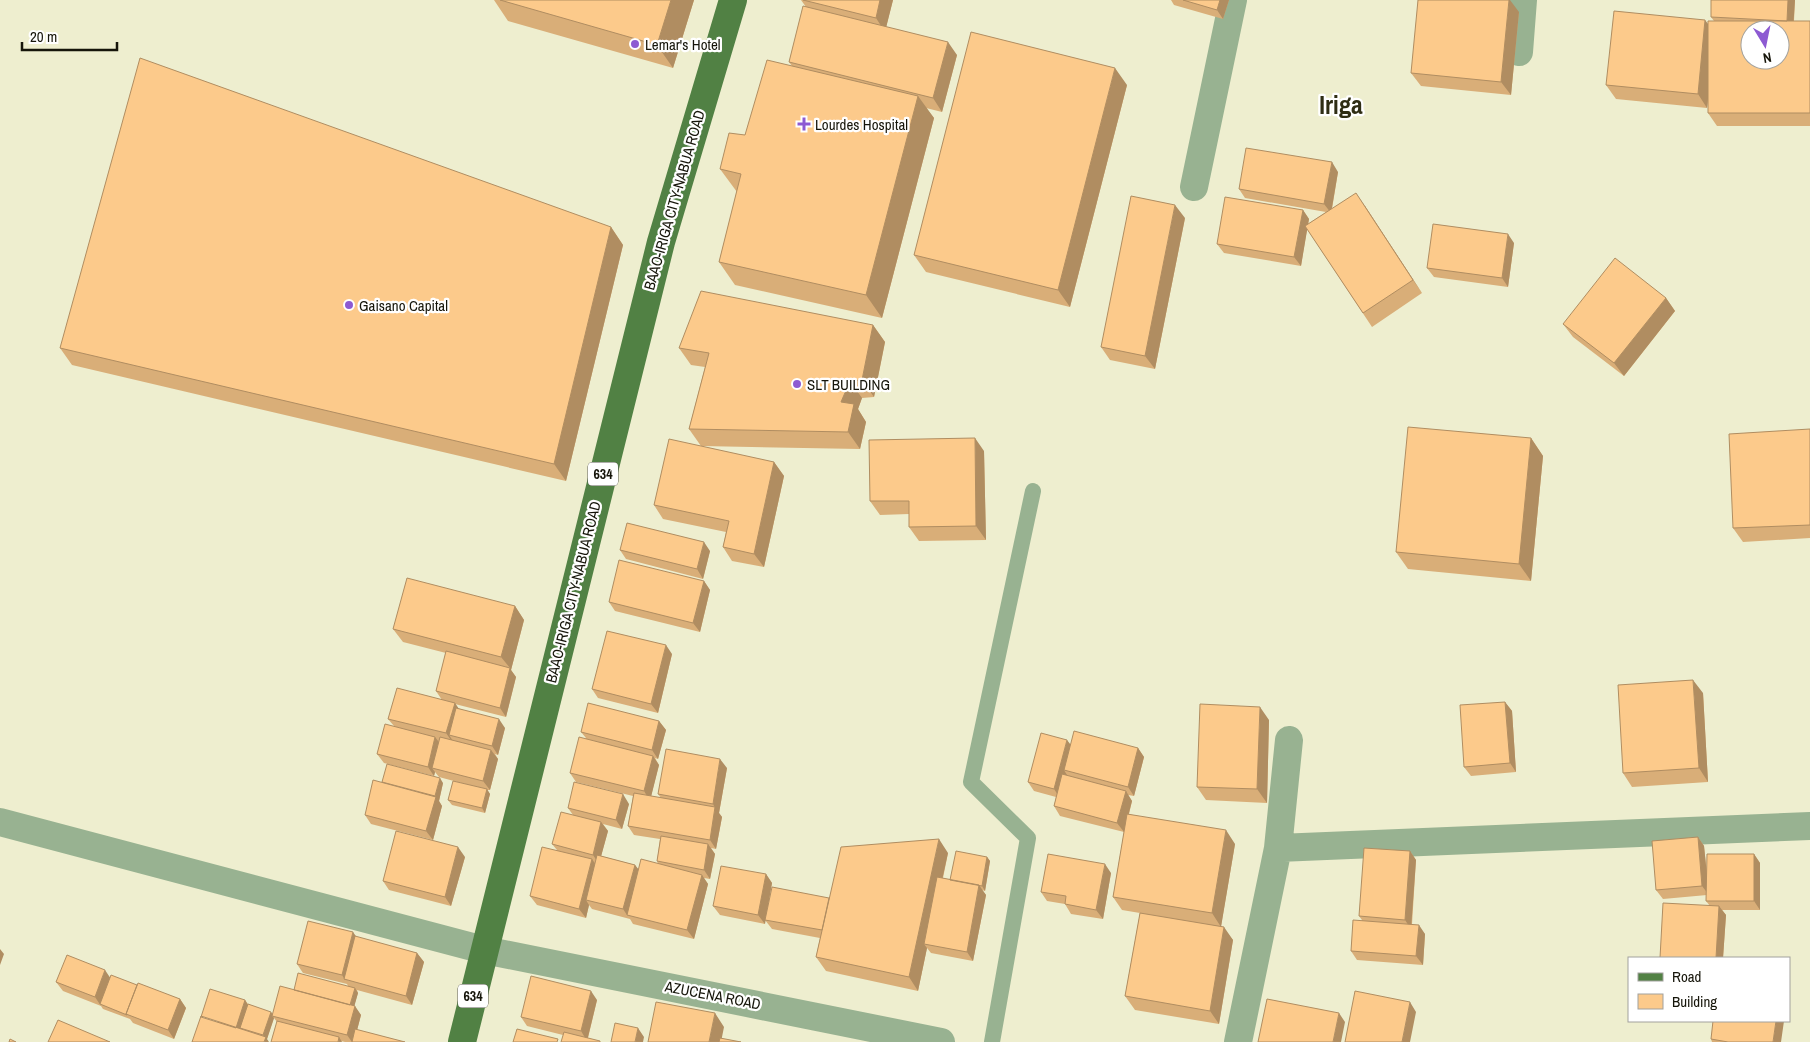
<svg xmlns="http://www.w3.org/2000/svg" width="1810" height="1042" font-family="'Archivo Narrow',sans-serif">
  <rect width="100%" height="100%" fill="#eeeecf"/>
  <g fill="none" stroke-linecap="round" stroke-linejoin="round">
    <path stroke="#98b291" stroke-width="16" d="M992,1042L1028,838L971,782L1033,491"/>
    <path stroke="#98b291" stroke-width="28" d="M1519,52L1523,0
      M1194,187L1233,0
      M0,822L484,950L941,1042
      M1278,848L1810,826
      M1238,1042L1278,848L1289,740"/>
    <path stroke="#518144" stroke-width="28" d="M462,1042L661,242L733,0"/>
  </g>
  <path fill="#d9ae78" d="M494,0H694L673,68L508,21Z
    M801,0H893L886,27L957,55L942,112L926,108L934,118L882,318L735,285L719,262L737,192L720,169L745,135L792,66L789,62L806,7Z
    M1171,0H1229L1223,19L1174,5Z
    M1795,0L1794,21H1810V126H1717L1708,113V101L1707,108L1616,99L1606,85L1708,24L1714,21L1711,17Z
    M1519,12L1511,95L1421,86L1411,73Z
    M1127,85L1070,307L926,272L914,255Z
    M1338,172L1332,209L1365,206L1422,293L1372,327L1307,229L1301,266L1224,253L1217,244L1303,210L1309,219L1308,224L1326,212L1245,198L1239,189Z
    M1185,218L1155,369L1110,360L1101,347Z
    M611,227L623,245L566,481L72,365L60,348Z
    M1514,243L1508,287L1434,277L1427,268Z
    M1666,298L1675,311L1624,376L1573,337L1563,324Z
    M873,325L885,342L874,397L862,398L858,409L866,422L860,449L701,446L689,429L705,367L691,365L679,348Z
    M1810,429V538L1743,542L1733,528Z
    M1531,438L1543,456L1531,581L1408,569L1396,552Z
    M984,451L986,540L919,541L909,527V514L880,515L870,501Z
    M774,462L784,476L764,567L732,561L723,547L726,532L663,519L654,505Z
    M620,550L710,551L703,579L626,559Z
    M704,581L710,590L700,632L615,611L609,602Z
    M515,606L524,620L511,670L516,677L506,717L455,704L458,708L505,728L498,755L495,754L498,759L490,790H487L490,794L485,813L452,805L448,800L476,787L439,777L435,772L434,776L384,763L377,754L394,726L388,719L442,700L436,691L446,653L403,642L393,629Z
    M672,654L658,713L598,698L592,689Z
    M1703,693L1708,782L1632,787L1623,773Z
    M1505,702L1512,711L1516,772L1471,776L1464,767Z
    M1269,720L1267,803L1206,800L1197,787Z
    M659,721L666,730L658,759L655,758L659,765L651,796L661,798L658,794L727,768L719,813L722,817L716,849L711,848L715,854L710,879L704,878L708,884L694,939L633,924L630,919L592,909L589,905L586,918L537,905L530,896L557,850L552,844L573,815L568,808L629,804L622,829L603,824L608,831L601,856L635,865L638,869L658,864L657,861L660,839L634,835L628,826L633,796L576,782L570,773L586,738L581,732Z
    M1071,745L1138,748L1144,757L1134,796L1128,795L1132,801L1129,814L1235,844L1221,926L1233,940L1219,1024L1135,1010L1125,996L1140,913L1122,910L1113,897L1124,832L1060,816L1054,806L1056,797L1034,791L1028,782Z
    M443,783L439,801L442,806L433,840L371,824L365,815Z
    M1698,837L1704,846L1707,874L1754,854L1760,863V910H1722L1726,915L1723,958H1660L1710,906L1706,901L1707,895L1663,899L1656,890Z
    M1410,851L1416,860L1412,924L1425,934L1423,965L1357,960L1351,951L1362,920L1359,916Z
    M948,853L943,878L950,880L987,857L990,861L985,891L982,890L986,895L973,961L931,953L927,948L918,991L826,971L816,957L820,938L772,929L765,920V924L720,915L713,906L766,874L772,883L766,916L829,898Z
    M465,857L451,906L389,890L383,881Z
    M1111,873L1103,919L1071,914L1065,904L1047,901L1041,892Z
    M356,937L417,953L424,962L412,1005L357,990L358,993L354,1006L361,1015L357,1030L405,1042H345L341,1041L342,1042L277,1022L274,1018L267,1039L192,1042L245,1000L248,1004L272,1014L294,990L348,986L347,984L303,973L297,964Z
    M110,977L180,999L186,1008L174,1039L133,1023L130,1019L103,1009L101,1006L63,991L56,982Z
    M597,1000L588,1038L563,1035L527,1026L521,1017Z
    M1711,1039L1781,1042H1712Z"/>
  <path fill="#b08d61" d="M671,0H694L673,68L657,45Z
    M880,0H893L885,32L876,18Z
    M1220,0H1229L1223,19L1217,10Z
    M1509,0H1510L1519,12L1511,95L1501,82Z
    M1788,0H1795L1793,30L1787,21Z
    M1705,20L1715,33L1707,108L1698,94Z
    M948,42L957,55L942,112L933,98Z
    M1115,68L1127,85L1070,307L1058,290Z
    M918,96L934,118L882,318L866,295Z
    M1332,162L1338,172L1331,213L1324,204Z
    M1356,193L1365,206L1422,293L1413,280Z
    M1175,205L1185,218L1155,369L1145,356Z
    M1303,210L1309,219L1301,266L1294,257Z
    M611,227L623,245L566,481L554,464Z
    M1508,234L1514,243L1508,287L1502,278Z
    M1666,298L1675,311L1624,376L1614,363Z
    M873,325L885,342L874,397L862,380Z
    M850,381L862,398L858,409L866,422L860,449L848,432L841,402Z
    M975,438L984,451L986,540L976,526Z
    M1531,438L1543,456L1531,581L1519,564Z
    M774,462L784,476L764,567L754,554Z
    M704,542L710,551L703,579L697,569Z
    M704,581L710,590L700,632L693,623Z
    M515,606L524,620L511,670L516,677L506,717L500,708L510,668L501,657Z
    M666,645L672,654L658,713L651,704Z
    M1693,680L1703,693L1708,782L1699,768Z
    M1505,702L1512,711L1516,772L1510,763Z
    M455,703L461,712L449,735L453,741V743L446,733Z
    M1260,707L1269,720L1267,803L1257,789Z
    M499,719L505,728L498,755L492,746Z
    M659,721L666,730L658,759L652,750Z
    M435,737L442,746L432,768L435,772L434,776L428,767Z
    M1067,740L1074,749L1064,770L1067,775L1060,798L1054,789Z
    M1138,748L1144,757L1134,796L1128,787Z
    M491,750L498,759L490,790L483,781Z
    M653,756L659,765L650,801L644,791Z
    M720,759L727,768L719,813L722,817L716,849L710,840L715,808L713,804Z
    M440,778L443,783L439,801L442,806L433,840L426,831Z
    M487,789L490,794L485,813L482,808Z
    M1126,791L1132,801L1124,832L1117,823Z
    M623,794L629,804L622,829L616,820Z
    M601,822L608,831L599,864L593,855Z
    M1226,830L1235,844L1221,927L1212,913Z
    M1698,837L1704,846L1709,895L1702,886Z
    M939,839L948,853L928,944H924L927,948L918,991L909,977Z
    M708,844L715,854L710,879L704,870Z
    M458,847L465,857L451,906L445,897Z
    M1410,851L1416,860L1411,929L1405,920Z
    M1754,854L1760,863V910L1754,901Z
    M987,857L990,861L985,891L982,886Z
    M592,859L598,868L586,900L589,905L586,918L579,909Z
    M1105,864L1111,873L1103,919L1096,910Z
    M635,865L642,874L627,915L623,909Z
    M766,874L772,883L765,924L758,915Z
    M702,875L708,884L694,939L687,930Z
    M979,885L986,895L973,961L967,952Z
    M1719,906L1726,915L1723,958H1716Z
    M1419,925L1425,934L1423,965L1416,956Z
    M1224,927L1233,940L1219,1024L1210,1011Z
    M353,932L360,942L345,980L342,975Z
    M0,949L4,954L0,965Z
    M417,953L424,962L412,1005L406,996Z
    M105,970L111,979L100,1004L101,1006L95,997Z
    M355,988L358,993L353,1011L350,1006Z
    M591,991L597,1000L587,1041L581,1031Z
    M180,999L186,1008L174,1039L168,1030Z
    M245,1000L248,1005L239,1033L235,1029Z
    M1410,1002L1416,1012L1410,1042H1402Z
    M355,1006L361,1015L354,1042H352L347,1035Z
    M271,1012L274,1016H272L274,1018L267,1039L269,1042H264L265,1039L263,1035Z
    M715,1013L724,1027L721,1042H709Z
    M1339,1013L1345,1022L1341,1042H1333Z
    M1776,1021H1784L1781,1042H1773Z
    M638,1028L644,1037L643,1042H635Z
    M339,1037L342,1042H338Z"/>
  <path fill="#fcca8b" stroke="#b08d61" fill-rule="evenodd" d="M500,0H671L657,45Z
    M803,0H880L876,18Z
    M1183,0H1220L1217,10Z
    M1418,0H1509L1501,82L1411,73Z
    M1711,0H1788L1787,21L1711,17Z
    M803,6L948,42L933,98L789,62Z
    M1614,11L1705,20L1698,94L1606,85Z
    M1708,21H1810V113H1708ZM1750,30H1780V60H1750Z
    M971,32L1115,68L1058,290L914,255Z
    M140,58L611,227L554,464L60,348Z
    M767,60L918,96L866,295L719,262L741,174L720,169L729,133L745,135Z
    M1246,148L1332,162L1324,204L1239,189Z
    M1356,193L1413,280L1363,313L1305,226Z
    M1131,196L1175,205L1145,356L1101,347Z
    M1225,197L1303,210L1294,257L1217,244Z
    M1433,224L1508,234L1502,278L1427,268Z
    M1615,258L1666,298L1614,363L1563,324Z
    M701,291L873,325L862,380L850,381L841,402L854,404L848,432L689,429L709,353L679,348Z
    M1408,427L1531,438L1519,564L1396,552Z
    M1810,429V525L1733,528L1729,434Z
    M975,438L976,526L909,527V501H870L869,440Z
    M669,439L774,462L754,554L723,547L729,521L654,505Z
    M627,523L704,542L697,569L620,550Z
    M619,560L704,581L693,623L609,602Z
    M407,578L515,606L501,657L393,629Z
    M607,631L666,645L651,704L592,689Z
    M446,651L510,668L500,708L436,691Z
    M1693,680L1699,768L1623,773L1618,685Z
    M397,688L455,703L446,733L388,719Z
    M1505,702L1510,763L1464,767L1460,705Z
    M588,703L659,721L652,750L581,732Z
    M1200,704L1260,707L1257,789L1197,787Z
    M456,708L499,719L492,746L449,735Z
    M385,724L435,737L428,767L377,754Z
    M1074,731L1138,748L1128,787L1064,770Z
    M1041,733L1067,740L1054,789L1028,782Z
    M440,737L491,750L483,781L432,768Z
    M579,737L653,756L644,791L570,773Z
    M666,749L720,759L713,804L658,794Z
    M387,764L440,778L435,796L382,782Z
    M1062,774L1126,791L1117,823L1054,806Z
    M373,780L436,797L426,831L365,815Z
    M453,781L487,789L482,808L448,800Z
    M574,782L623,794L616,820L568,808Z
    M634,793L715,807L710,840L628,826Z
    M561,812L601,822L593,855L552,844Z
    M1127,814L1226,830L1212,913L1113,897Z
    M396,831L458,847L445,897L383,881Z
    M661,836L708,844L704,870L657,861Z
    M1698,837L1702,886L1656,890L1652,841Z
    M939,839L909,977L816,957L841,847Z
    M542,847L592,859L579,909L530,896Z
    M1364,848L1410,851L1405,920L1359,916Z
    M956,851L987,857L982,886L950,880Z
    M1048,854L1105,864L1096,910L1065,904L1066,896L1041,892Z
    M1707,854H1754V901H1706Z
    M597,855L635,865L623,909L586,900Z
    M641,859L702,875L687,930L627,915Z
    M721,866L766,874L758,915L713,906Z
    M937,877L979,885L967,952L924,944Z
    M772,887L829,898L822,930L765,920Z
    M1663,903L1719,906L1716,958H1660Z
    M1140,913L1224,927L1210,1011L1125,996Z
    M1353,920L1419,925L1416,956L1351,951Z
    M308,921L353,932L342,975L297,964Z
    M355,936L417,953L406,996L344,979Z
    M67,955L105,970L95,997L56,982Z
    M298,973L355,988L350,1005L294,990Z
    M111,975L137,985L126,1014L127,1015L100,1004Z
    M531,976L591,991L581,1031L521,1017Z
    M138,983L180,999L168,1030L126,1014Z
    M280,986L355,1006L347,1035L272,1016Z
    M210,989L245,1000L236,1028L201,1017Z
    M1355,991L1410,1002L1402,1042H1345Z
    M1267,999L1339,1013L1333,1042H1258Z
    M656,1002L715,1013L709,1042H648Z
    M248,1004L271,1012L263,1035L240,1028Z
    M201,1016L266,1037L264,1042H192Z
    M58,1020L110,1042H48Z
    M277,1021L339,1037L338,1042H271Z
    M1713,1021H1776L1773,1042H1728L1711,1039Z
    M615,1023L638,1028L635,1042H611Z
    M355,1029L405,1042H352Z
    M517,1029L558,1039L557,1042H513Z
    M564,1032L600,1041V1042H561Z
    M720,1038L741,1042H719Z
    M10,1039L16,1042H9Z"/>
  <g fill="#8d5ad2" stroke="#fff" stroke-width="2">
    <circle cx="635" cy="44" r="5"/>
    <path d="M801.5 116.5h5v5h5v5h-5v5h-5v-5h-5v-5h5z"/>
    <circle cx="349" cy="305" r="5"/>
    <circle cx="797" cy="384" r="5"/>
  </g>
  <g text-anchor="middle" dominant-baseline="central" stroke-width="4.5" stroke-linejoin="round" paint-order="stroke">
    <g fill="#fff" stroke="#5c5b54" stroke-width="1">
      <rect x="588" y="462.5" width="30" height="23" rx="4"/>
      <rect x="458" y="984.5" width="30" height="23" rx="4"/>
    </g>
    <g font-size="14" font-weight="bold" fill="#16150a">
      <text x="603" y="474">634</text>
      <text x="473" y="996">634</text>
    </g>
    <g font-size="15" fill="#16150a" stroke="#fff" text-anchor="start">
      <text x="645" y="44">Lemar's Hotel</text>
      <text x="815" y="124">Lourdes Hospital</text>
      <text x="359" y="305">Gaisano Capital</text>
      <text x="807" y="384">SLT BUILDING</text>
    </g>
    <g font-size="15" fill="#16150a" stroke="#fff">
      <text transform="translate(674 200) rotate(-74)">BAAO-IRIGA CITY-NABUA ROAD</text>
      <text transform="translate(573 592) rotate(-76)">BAAO-IRIGA CITY-NABUA ROAD</text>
      <text transform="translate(713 995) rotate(11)">AZUCENA ROAD</text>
    </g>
    <g font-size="25" font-weight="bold" fill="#2e2d14" stroke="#fff">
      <text x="1341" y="105">Iriga</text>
    </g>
  </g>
  <rect x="1628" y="957" width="162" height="65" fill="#ffffff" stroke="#a2a19d"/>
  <rect x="1638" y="973" width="25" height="8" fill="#518144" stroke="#a2a19d"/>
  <text x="1672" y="982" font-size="15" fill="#16150a">Road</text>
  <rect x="1638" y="994" width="25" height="15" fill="#fcca8b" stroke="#a2a19d"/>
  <text x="1672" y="1007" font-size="15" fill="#16150a">Building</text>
  <g transform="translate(1765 45) rotate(170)"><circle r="24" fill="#ffffff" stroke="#a2a19d"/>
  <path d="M0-4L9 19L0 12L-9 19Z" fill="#8d5ad2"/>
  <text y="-8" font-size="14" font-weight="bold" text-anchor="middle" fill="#16150a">N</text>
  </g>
  <path d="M22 42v8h95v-8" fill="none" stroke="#16150a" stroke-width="2.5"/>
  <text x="30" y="42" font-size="15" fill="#16150a" stroke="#ffffff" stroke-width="4" paint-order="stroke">20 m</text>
</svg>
